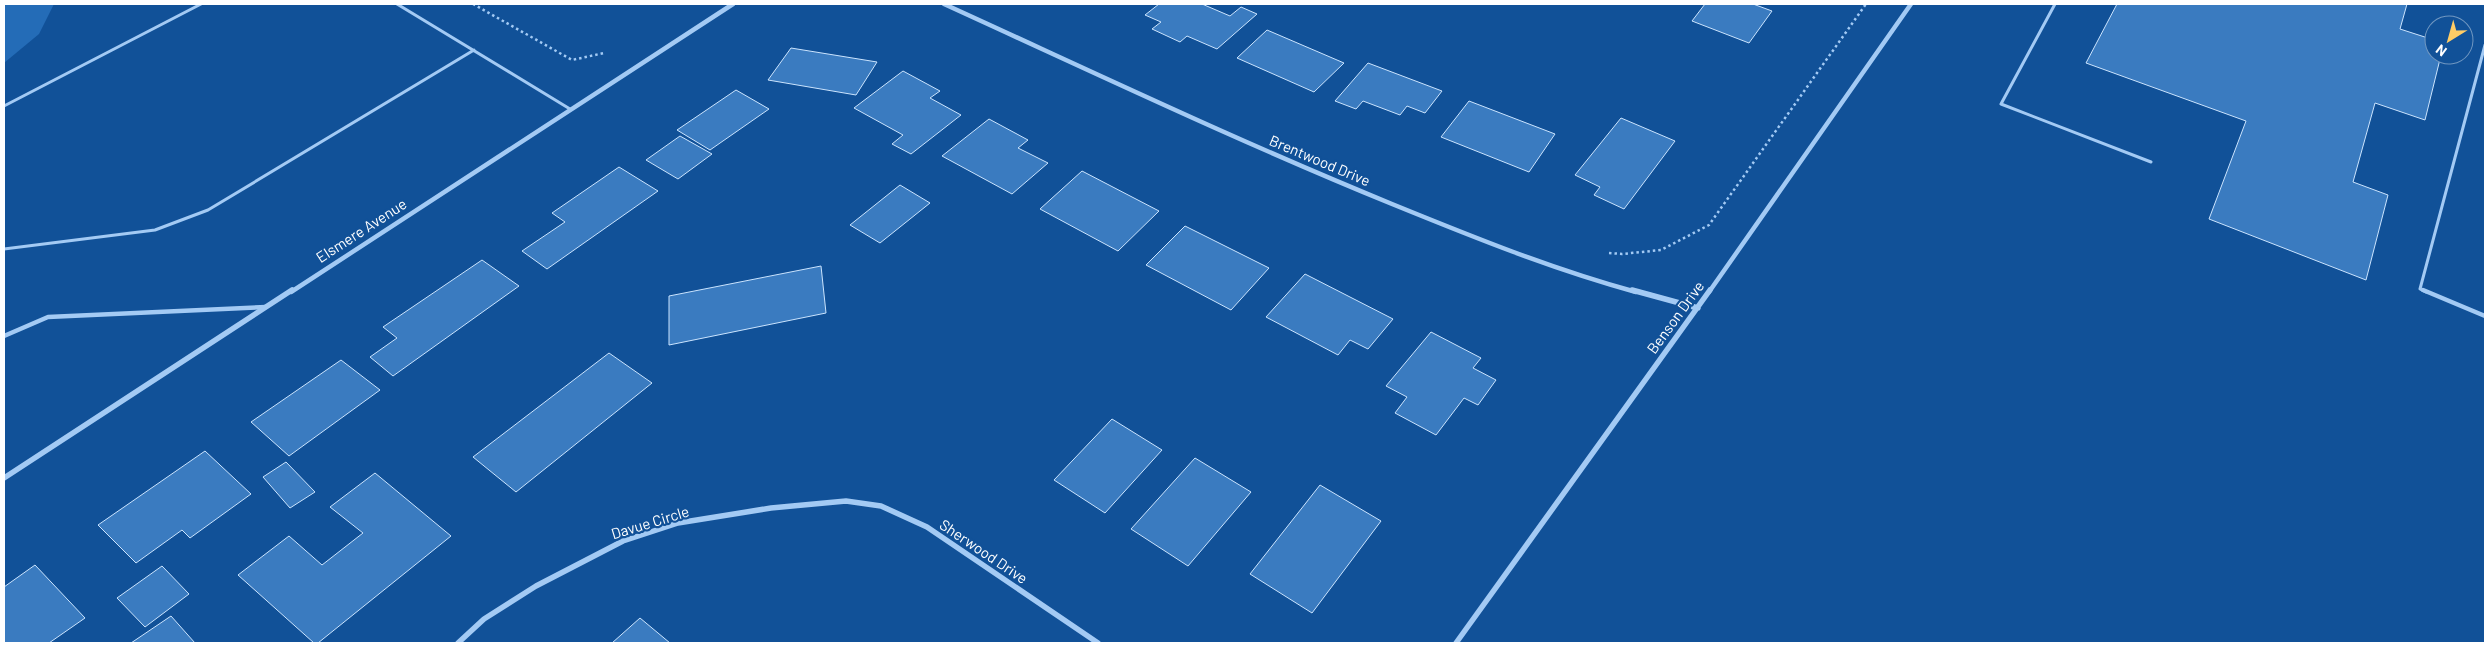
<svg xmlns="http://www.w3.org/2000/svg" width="2489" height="647" font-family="Barlow,sans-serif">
  <rect width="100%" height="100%" fill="#115198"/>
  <path fill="#246cb7" d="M4,4H54L39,34L4,63Z"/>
  <path fill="#3a7bc0" stroke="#cbe4fe" d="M1159,4H1202L1230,16L1241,7L1257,14L1217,49L1187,36L1180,42L1152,29L1161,22L1145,15Z
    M1705,4H1753L1772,11L1749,43L1692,21Z
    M2117,4H2407L2400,29L2434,40V55H2441L2425,120L2375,103L2353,182L2388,195L2366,280L2209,219L2246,121L2086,63Z
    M1267,30L1344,63L1314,92L1237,58Z
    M791,48L877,62L856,95L768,80Z
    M1368,63L1442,91L1425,113L1407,106L1400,115L1363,101L1356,109L1335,101Z
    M903,71L940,91L930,98L961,115L911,154L892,144L903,135L854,108Z
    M736,90L769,109L710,150L677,130Z
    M1469,101L1555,134L1529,172L1441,137Z
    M1621,118L1675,141L1624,209L1594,195L1600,187L1575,175Z
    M989,119L1028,140L1018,148L1048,163L1012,194L942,156Z
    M680,136L712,154L678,179L646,160Z
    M619,167L658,191L547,269L522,251L565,222L552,213Z
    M1082,171L1159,211L1118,251L1040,209Z
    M900,185L930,203L880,243L850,225Z
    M1185,226L1269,268L1231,310L1146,265Z
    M482,260L519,286L393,376L370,357L397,338L383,327Z
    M821,266L826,313L669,345V296Z
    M1305,274L1393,319L1368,349L1350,340L1338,355L1266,317Z
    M1431,332L1481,358L1473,368L1496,380L1478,405L1464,398L1436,435L1395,413L1407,397L1386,386Z
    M609,353L652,383L516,492L473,457Z
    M341,360L380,390L289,456L251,422Z
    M1112,419L1162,450L1105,513L1054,480Z
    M205,451L251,494L190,538L182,530L136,563L98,525Z
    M1195,458L1251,492L1188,566L1131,529Z
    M286,462L315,492L290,508L263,477Z
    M375,473L451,536L318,643H314L238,575L289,536L322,565L363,533L330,507Z
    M1320,485L1381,521L1312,613L1250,574Z
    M35,565L85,618L49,643H4V587Z
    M162,566L189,594L145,627L117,598Z
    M171,616L195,643H131Z
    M640,618L670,643H612Z"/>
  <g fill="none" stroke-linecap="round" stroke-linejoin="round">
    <path stroke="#a3caf4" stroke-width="2.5" stroke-dasharray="2.5 3" stroke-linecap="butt" d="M473,4L572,60L604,53
      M1609,253L1622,254L1661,250L1709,225L1866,4"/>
    <path stroke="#a3caf4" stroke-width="3" d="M397,4L570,109
      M2055,4L2001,104L2151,162
      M4,106L201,4
      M4,249L155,230L208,210L474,50
      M2426,292L2420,289L2485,45"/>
    <path stroke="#a3caf4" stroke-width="4.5" d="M2423,290L2485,316
      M4,336L48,317L266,307"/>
    <path stroke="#a3caf4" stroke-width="4.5" d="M944,4C1093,72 1240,142 1392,204C1473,237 1552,269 1636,292
      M291,292L733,4
      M1709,292L1911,4"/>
    <path stroke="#a3caf4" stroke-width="5.5" d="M1632,290L1698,308
      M4,478L292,290
      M458,643L484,619L536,586L623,541L678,523L771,508L846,501L881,506L927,527L1098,643
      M1456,643L1710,290"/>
  </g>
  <g text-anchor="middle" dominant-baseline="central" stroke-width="4.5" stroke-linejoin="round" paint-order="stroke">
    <g font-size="15" fill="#fff" stroke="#115198">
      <text transform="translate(1320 160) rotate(23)">Brentwood Drive</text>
      <text transform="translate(361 230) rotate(-33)">Elsmere Avenue</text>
      <text transform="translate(1675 317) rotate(-54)">Benson Drive</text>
      <text transform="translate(650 522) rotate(-17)">Davue Circle</text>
      <text transform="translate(984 551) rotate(34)">Sherwood Drive</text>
    </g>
  </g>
  <rect width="2489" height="647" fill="none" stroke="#ffffff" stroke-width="10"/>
  <g transform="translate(2449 40) rotate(217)"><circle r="24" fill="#115198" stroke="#7097c1"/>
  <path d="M0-4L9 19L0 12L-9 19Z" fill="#ffcd66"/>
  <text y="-8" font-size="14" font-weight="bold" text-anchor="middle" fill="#ffffff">N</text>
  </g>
</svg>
